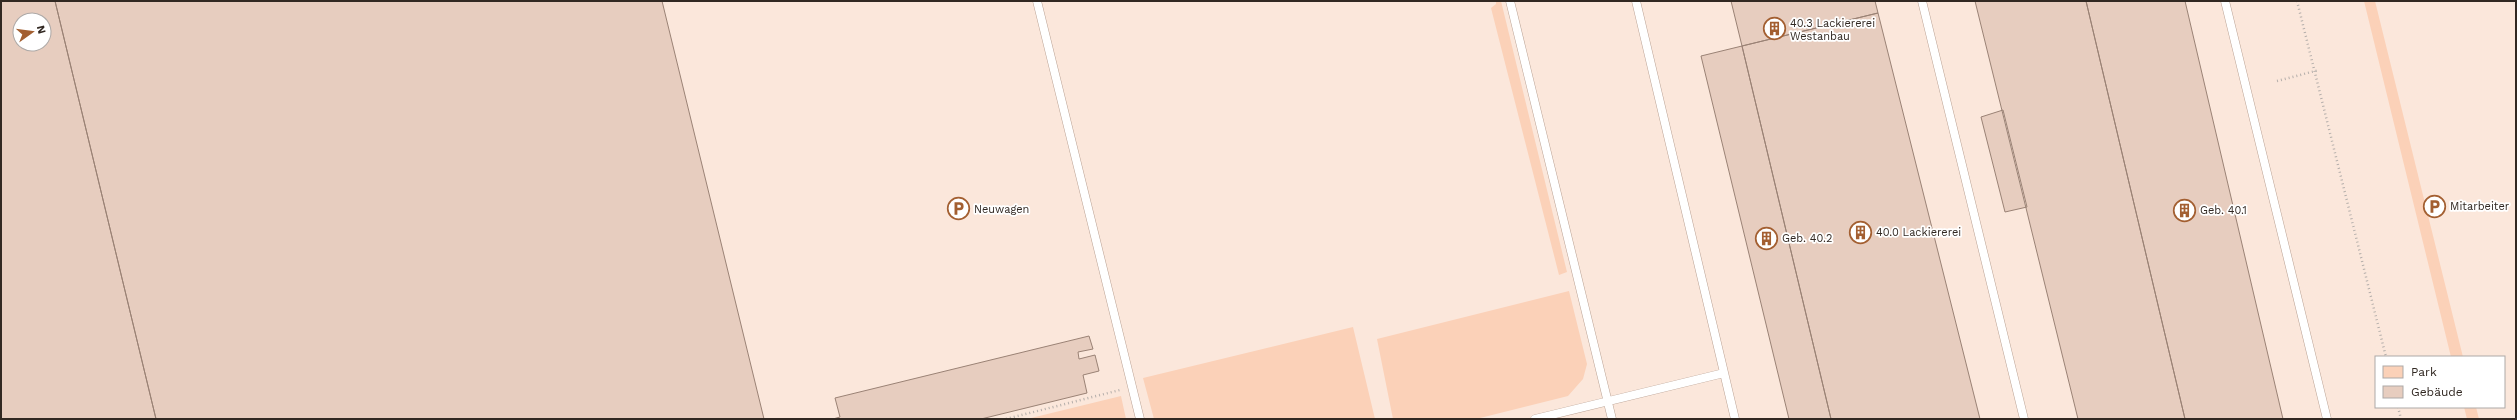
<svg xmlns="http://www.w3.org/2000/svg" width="2517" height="420" font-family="'Work Sans',sans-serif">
  <rect width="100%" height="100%" fill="#fcf7f4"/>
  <path fill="#fbe7db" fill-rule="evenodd" d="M1,1H2516V419H1ZM20,20H44V44H20ZM2376,357H2504V407H2376Z"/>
  <path fill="#fbd1b8" d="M1501,1L1567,272L1559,275L1491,8L1496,4V2Z
    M2364,1H2375L2463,357H2451Z
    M1569,291L1587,364L1583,379L1568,396L1476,419H1393L1377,339Z
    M1353,327L1375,419H1154L1143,378Z
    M1121,396L1126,419H1027Z
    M2464,407H2476L2479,419H2467Z"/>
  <path fill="#e7cdbf" stroke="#9a8275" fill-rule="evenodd" d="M1,1H55L156,419H1ZM20,20H44V44H20Z
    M55,1H662L764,419H156Z
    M1731,1H1875L1878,13L1742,46Z
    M1975,1H2086L2185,419H2078Z
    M2086,1H2185L2283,419H2185Z
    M1878,13L1980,419H1831L1742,46Z
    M1742,46L1831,419H1789L1701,56Z
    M2003,110L2027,207L2005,212L1981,117Z
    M1089,336L1093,349L1078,352L1079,359L1095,355L1099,371L1083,375L1087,393L981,419H833L840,417L835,398Z"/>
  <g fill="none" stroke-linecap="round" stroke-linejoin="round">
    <defs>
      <path id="lane" d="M1037,1L1140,419
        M1510,1L1612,419
        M1636,1L1735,419
        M1922,1L2024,419
        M2225,1L2327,419
        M1535,419L1724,373"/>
    </defs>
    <use href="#lane" stroke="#b9a193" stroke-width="9"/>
    <path stroke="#b5afab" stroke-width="2.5" stroke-dasharray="1 3" stroke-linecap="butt" d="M2297,1L2386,357
      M2277,81L2319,70
      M2398,407L2401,419
      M1006,419L1120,390"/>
    <use href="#lane" stroke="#fff" stroke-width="8"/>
  </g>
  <defs>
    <symbol id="building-ring" viewBox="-11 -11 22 22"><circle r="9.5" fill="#fff" stroke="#a35f31" stroke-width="1.5"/><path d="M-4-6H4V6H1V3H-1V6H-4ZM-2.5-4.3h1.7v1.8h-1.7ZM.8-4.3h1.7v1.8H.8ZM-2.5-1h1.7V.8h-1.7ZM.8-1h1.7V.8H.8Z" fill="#a35f31"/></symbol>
    <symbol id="parking-ring" viewBox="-11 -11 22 22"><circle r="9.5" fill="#fff" stroke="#a35f31" stroke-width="1.5"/><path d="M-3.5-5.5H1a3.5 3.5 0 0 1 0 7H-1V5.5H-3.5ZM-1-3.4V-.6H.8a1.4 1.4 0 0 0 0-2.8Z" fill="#a35f31"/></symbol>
  </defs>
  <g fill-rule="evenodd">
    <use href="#building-ring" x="1762" y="16" width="25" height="25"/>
    <use href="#parking-ring" x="2422" y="194" width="25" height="25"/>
    <use href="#parking-ring" x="946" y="196" width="25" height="25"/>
    <use href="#building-ring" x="2172" y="198" width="25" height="25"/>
    <use href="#building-ring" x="1848" y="220" width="25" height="25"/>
    <use href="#building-ring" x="1754" y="226" width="25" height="25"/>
  </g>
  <g text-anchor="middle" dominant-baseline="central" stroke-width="3.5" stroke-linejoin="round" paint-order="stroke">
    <g font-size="11" fill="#312822" stroke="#fff" text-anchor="start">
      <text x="1790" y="23">40.3 Lackiererei<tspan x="1790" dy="13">Westanbau</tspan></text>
      <text x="2450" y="206">Mitarbeiter</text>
      <text x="974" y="209">Neuwagen</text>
      <text x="2200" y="210">Geb. 40.1</text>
      <text x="1876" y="232">40.0 Lackiererei</text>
      <text x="1782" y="238">Geb. 40.2</text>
    </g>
  </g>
  <rect width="2517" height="420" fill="none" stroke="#312822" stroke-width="4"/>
  <rect x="2375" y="356" width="130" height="52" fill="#ffffff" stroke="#ada9a7"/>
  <rect x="2383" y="366" width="20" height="12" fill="#fbd1b8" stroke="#ada9a7"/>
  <text x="2411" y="376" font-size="12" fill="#312822">Park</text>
  <rect x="2383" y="386" width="20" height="12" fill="#e7cdbf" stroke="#ada9a7"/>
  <text x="2411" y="396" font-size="12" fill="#312822">Gebäude</text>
  <g transform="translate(32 32) rotate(76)"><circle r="19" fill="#ffffff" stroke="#ada9a7"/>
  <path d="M0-3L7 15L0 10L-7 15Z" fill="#a35f31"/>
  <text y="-6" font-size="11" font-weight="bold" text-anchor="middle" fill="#312822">N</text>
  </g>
</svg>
